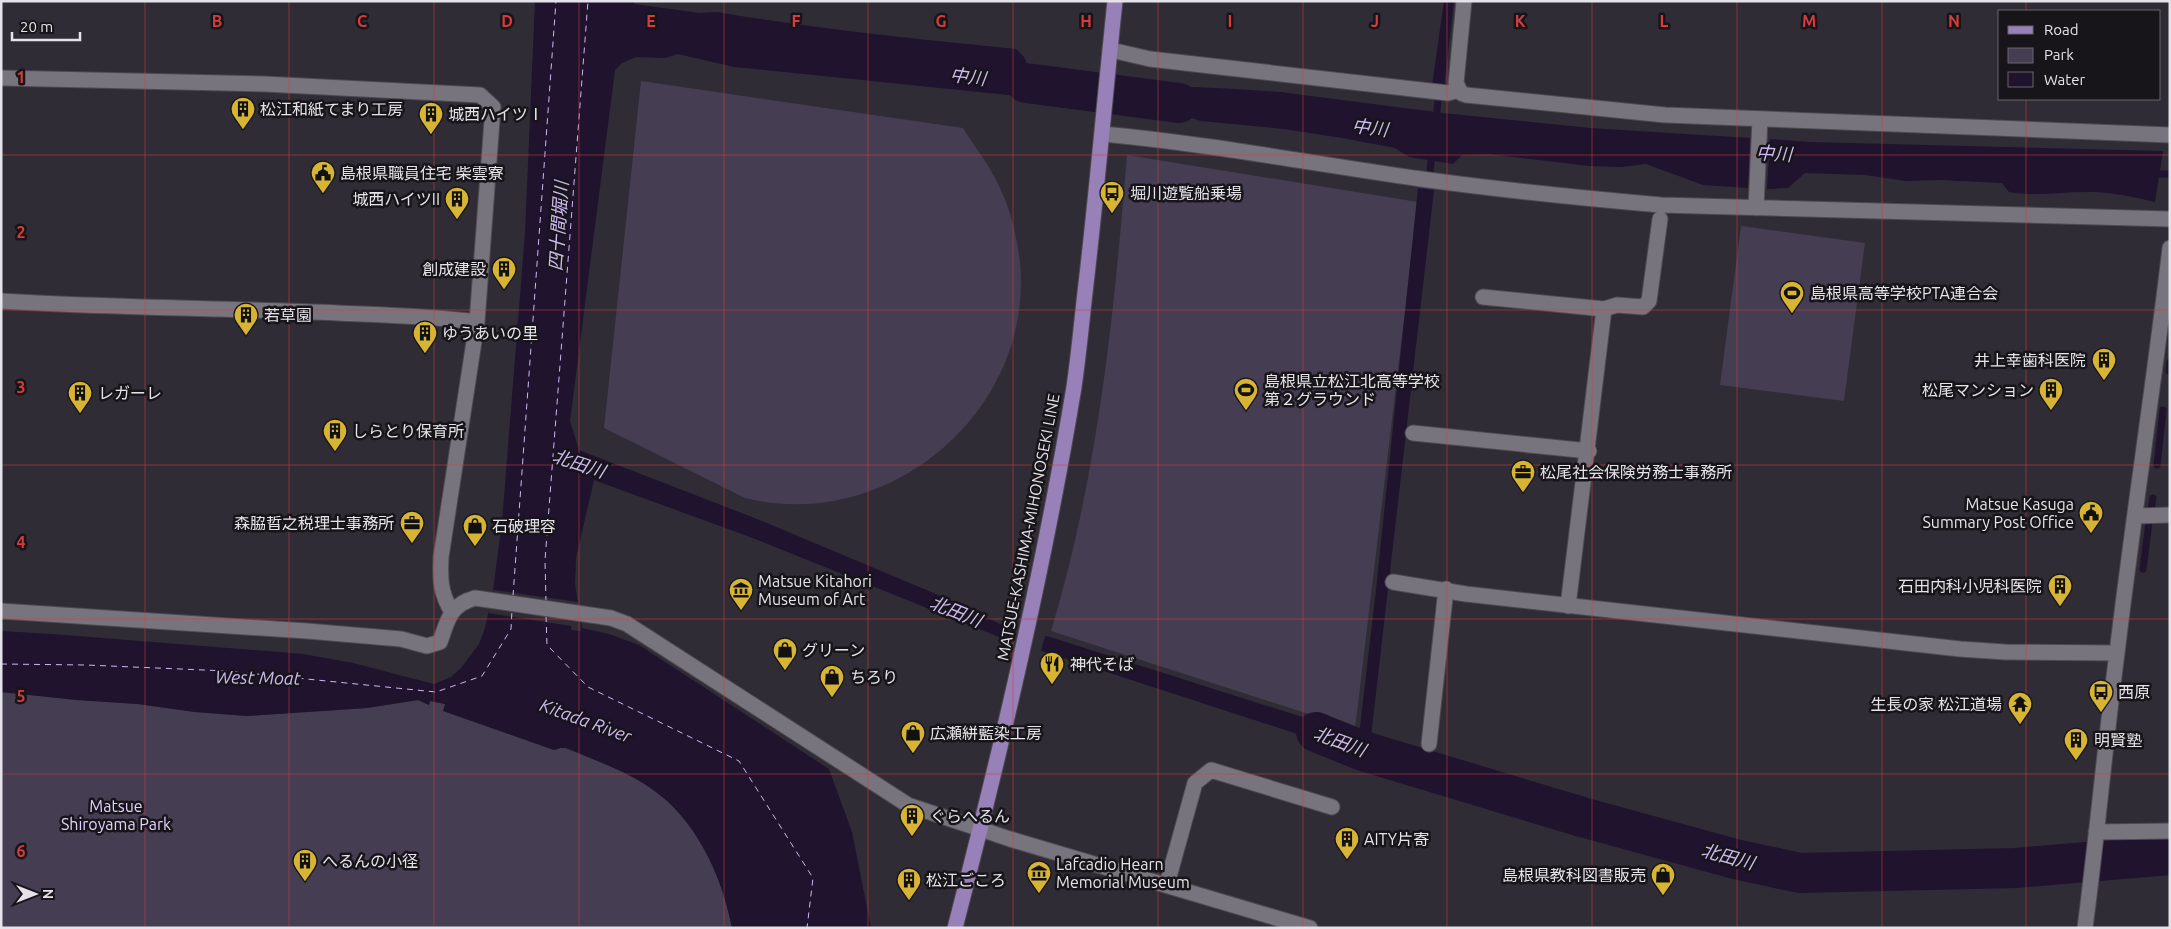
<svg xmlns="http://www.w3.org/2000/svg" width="2171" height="929" font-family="Ubuntu,'Noto Sans JP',sans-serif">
  <rect width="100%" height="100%" fill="#2f2c35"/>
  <path fill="#453d52" d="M641,81L963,128C975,147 990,166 999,186C1011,210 1017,237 1020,263C1034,411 888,534 745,498L604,428Z
    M1127,155L1418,202L1355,729L1051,631C1098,476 1114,315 1127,155Z
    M1741,226L1865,243L1844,401L1720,385Z
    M1,692L77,700L138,704L195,712L247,716L367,708L418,700L429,705L430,701L445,704L444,711L554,750L560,748H566C594,760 624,770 649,787C695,817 722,875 732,928H1Z"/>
  <path fill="#1f132e" d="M535,1H634V4L700,13L717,12C816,29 916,39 1016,49L1024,57L1029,69L1081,76L1078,102L734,67L678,54L665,58L636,57L622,63L615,70L570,421L579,450L757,519L955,602L1004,626L1050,637L1359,735L1376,590L1418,188L1434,190L1371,736L1365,756L999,637L750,537L594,480L576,558L575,584L582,628L609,634L639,645L829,769L852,832L871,928H732C722,875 695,817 649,787C624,770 594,760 566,748H560L554,750L443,711L445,704L430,701L429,705L418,700L367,708L247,716L195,712L138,704L77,700L1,692V631L52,634L303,654L353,663L434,684L451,677L462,667L479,644L485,628L493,590L502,522L525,233Z
    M1444,1H1454L1445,79V95L1431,93Z
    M1127,83L1184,89L1194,87L1235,89L1280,92L1443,113L1590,128L1750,138L1748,188L1703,185L1646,164L1621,167L1589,166L1488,154L1462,155L1453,164L1409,157L1395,148L1342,138L1284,129L1201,121L1172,112L1124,108Z
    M1770,139L1809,142L2163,151L2155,202C2135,197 2115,193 2094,192C2066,191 2037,197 2009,192L2002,183L1939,180L1906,181L1865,175L1805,173L1788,188L1767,189Z"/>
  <path fill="#2f2c35" d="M493,590L579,602L581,631L571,630V626L488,613Z
    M1007,625L1046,633L1040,654L1004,641Z"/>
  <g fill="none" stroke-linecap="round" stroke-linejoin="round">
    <path stroke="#1f132e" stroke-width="7" d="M1436,120L1439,91
      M2150,174H2170
      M1429,182L1432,153
      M2169,371L2170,362
      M2157,465L2163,410
      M2151,510L2153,498
      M2143,569L2149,522"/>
    <path stroke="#1f132e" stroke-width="40" d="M1026,83L1179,103
      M1316,732L1363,751L1582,817L1735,859L1800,873L2015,868L2170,855"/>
    <path stroke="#cfb8f2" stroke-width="1" stroke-dasharray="6 5" stroke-linecap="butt" d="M513,596L556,1
      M546,602L545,560L588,1
      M546,616L547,645L588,687L739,761L813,878L807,928
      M1,664L86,665L227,671L436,692L482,676L511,629L512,610"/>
    <defs>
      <path id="minor" d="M1464,1L1456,83L1461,93L1466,95L1665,115L2170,135
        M1111,50L1150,59L1448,93L1459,90
        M1,78L264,84L480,95L493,107L477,322L441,557C440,578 440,593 452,612
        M1103,134C1210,144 1315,164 1421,179C1501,190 1581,198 1661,205L2170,219
        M1756,208L1760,119
        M1483,297L1604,309
        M1,301C113,308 226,308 338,313C384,315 431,316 477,322
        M1413,433L1589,451
        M2136,516L2170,515
        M1393,582L1466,594L1960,649L2005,652L2117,653
        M1568,606L1604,309L1617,305L1643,307L1649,301L1660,219
        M1,611L307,631L401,639L427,646L440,642C448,619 450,605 475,598L611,618L627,624L908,805L1010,839L1310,928
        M1429,744L1446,589
        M2096,832L2170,831
        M1167,884L1195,783L1211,770L1332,807
        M2085,928C2097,836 2105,745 2117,653C2133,518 2154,384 2170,248"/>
      <path id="major" d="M955,928C1001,749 1044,569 1074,387C1079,353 1082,318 1086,284C1097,190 1105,95 1115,1"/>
    </defs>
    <use href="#minor" stroke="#4d4a51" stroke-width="17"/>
    <use href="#major" stroke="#4d4a51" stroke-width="17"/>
    <use href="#minor" stroke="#78747e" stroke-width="15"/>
    <use href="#major" stroke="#9880b9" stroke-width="15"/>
  </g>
  <path fill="none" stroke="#d83b3b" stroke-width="1" stroke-opacity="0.55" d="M145,1V928M289,1V928M434,1V928M579,1V928M724,1V928M868,1V928M1013,1V928M1158,1V928M1303,1V928M1447,1V928M1592,1V928M1737,1V928M1882,1V928M2026,1V11M2026,99V928M1,155H2170M1,310H2170M1,465H2170M1,619H2170M1,774H2170"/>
  <defs>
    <symbol id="building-pin" viewBox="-11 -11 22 30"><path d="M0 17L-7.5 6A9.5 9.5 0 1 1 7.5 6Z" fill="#d7b434" stroke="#171519"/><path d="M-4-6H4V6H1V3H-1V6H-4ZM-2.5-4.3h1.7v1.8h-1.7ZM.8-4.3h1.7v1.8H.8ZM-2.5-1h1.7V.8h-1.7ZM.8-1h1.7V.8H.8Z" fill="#111"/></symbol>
    <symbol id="civic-pin" viewBox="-11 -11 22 30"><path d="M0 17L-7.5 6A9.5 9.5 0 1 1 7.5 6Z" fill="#d7b434" stroke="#171519"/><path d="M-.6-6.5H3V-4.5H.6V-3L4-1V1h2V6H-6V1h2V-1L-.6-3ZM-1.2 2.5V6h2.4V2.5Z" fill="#111"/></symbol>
    <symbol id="bus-pin" viewBox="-11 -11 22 30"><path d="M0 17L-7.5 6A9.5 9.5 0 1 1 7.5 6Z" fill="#d7b434" stroke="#171519"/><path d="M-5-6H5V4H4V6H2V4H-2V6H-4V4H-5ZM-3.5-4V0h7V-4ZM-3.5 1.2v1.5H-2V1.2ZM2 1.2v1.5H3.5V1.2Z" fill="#111"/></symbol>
    <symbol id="stadium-pin" viewBox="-11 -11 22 30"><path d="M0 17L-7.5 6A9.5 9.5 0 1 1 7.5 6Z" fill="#d7b434" stroke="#171519"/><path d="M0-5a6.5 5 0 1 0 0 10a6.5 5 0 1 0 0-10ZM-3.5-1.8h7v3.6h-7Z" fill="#111"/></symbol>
    <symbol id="office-pin" viewBox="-11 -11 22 30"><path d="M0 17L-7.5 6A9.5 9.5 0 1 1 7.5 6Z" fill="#d7b434" stroke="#171519"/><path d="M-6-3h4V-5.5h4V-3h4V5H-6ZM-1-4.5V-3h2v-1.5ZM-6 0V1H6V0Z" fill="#111"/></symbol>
    <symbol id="shop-pin" viewBox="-11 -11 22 30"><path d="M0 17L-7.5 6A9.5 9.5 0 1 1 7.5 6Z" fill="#d7b434" stroke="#171519"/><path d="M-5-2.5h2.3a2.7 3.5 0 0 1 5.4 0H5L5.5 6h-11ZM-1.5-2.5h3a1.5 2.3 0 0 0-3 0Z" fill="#111"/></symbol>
    <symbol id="museum-pin" viewBox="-11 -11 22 30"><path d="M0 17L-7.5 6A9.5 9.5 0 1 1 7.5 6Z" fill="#d7b434" stroke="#171519"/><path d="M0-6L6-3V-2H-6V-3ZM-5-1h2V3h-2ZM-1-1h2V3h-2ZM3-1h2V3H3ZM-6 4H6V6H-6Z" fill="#111"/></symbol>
    <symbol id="restaurant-pin" viewBox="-11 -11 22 30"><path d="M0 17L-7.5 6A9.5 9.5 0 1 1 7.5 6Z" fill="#d7b434" stroke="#171519"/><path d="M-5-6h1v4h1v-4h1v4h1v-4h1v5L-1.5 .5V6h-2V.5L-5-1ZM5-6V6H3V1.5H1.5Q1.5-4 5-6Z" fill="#111"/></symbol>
    <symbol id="temple-pin" viewBox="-11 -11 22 30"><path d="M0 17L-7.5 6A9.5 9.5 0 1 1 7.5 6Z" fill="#d7b434" stroke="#171519"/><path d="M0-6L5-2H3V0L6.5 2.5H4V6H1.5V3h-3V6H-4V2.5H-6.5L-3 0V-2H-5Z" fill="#111"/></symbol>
  </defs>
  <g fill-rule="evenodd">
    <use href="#building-pin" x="229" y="95" width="28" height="38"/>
    <use href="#building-pin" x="417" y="100" width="28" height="38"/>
    <use href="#civic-pin" x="309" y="159" width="28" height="38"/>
    <use href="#bus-pin" x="1098" y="179" width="28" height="38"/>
    <use href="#building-pin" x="443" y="185" width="28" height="38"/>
    <use href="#building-pin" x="490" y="255" width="28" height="38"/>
    <use href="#stadium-pin" x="1778" y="279" width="28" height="38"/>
    <use href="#building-pin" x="232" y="301" width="28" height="38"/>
    <use href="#building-pin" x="411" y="319" width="28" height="38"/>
    <use href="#building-pin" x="2090" y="346" width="28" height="38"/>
    <use href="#stadium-pin" x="1232" y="376" width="28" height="38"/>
    <use href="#building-pin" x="2037" y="376" width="28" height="38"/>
    <use href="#building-pin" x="66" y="379" width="28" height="38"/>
    <use href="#building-pin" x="321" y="417" width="28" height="38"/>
    <use href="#office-pin" x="1509" y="458" width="28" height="38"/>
    <use href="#civic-pin" x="2077" y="499" width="28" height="38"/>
    <use href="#office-pin" x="398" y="509" width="28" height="38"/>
    <use href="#shop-pin" x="461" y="512" width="28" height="38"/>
    <use href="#building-pin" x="2046" y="572" width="28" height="38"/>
    <use href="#museum-pin" x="727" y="576" width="28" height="38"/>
    <use href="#shop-pin" x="771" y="636" width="28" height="38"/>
    <use href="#restaurant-pin" x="1038" y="650" width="28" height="38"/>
    <use href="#shop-pin" x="818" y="663" width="28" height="38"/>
    <use href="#bus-pin" x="2087" y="678" width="28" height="38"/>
    <use href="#temple-pin" x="2006" y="690" width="28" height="38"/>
    <use href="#shop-pin" x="899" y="719" width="28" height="38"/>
    <use href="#building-pin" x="2062" y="726" width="28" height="38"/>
    <use href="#building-pin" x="898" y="802" width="28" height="38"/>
    <use href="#building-pin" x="1333" y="825" width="28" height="38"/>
    <use href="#building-pin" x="291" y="847" width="28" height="38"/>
    <use href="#museum-pin" x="1025" y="859" width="28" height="38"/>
    <use href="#shop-pin" x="1649" y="861" width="28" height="38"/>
    <use href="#building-pin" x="895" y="866" width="28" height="38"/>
  </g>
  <g text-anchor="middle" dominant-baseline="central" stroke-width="5" stroke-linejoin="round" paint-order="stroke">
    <g font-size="16" fill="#e5e3e9" stroke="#171519" text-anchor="start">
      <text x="260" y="109">松江和紙てまり工房</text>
      <text x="448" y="114">城西ハイツⅠ</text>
      <text x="340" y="173">島根県職員住宅 柴雲寮</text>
      <text x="1130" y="193">堀川遊覧船乗場</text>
      <text x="440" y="199" text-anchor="end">城西ハイツII</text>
      <text x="486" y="269" text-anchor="end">創成建設</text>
      <text x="1810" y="293">島根県高等学校PTA連合会</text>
      <text x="264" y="315">若草園</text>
      <text x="442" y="333">ゆうあいの里</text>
      <text x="2086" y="360" text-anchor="end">井上幸歯科医院</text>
      <text x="1264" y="381">島根県立松江北高等学校<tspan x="1264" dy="18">第２グラウンド</tspan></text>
      <text x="2034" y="390" text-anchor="end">松尾マンション</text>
      <text x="98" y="393">レガーレ</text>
      <text x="352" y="431">しらとり保育所</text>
      <text x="1540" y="472">松尾社会保険労務士事務所</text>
      <text x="2074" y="504" text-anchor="end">Matsue Kasuga<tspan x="2074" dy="18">Summary Post Office</tspan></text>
      <text x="394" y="523" text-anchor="end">森脇晢之税理士事務所</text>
      <text x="492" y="526">石破理容</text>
      <text x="758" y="581">Matsue Kitahori<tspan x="758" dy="18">Museum of Art</tspan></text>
      <text x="2042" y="586" text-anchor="end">石田内科小児科医院</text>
      <text x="802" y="650">グリーン</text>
      <text x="1070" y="664">神代そば</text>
      <text x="850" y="677">ちろり</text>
      <text x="2118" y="692">西原</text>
      <text x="2002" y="704" text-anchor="end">生長の家 松江道場</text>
      <text x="930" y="733">広瀬絣藍染工房</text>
      <text x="2094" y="740">明賢塾</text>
      <text x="930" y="816">ぐらへるん</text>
      <text x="1364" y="839">AITY片寄</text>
      <text x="322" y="861">へるんの小径</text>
      <text x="1056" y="864">Lafcadio Hearn<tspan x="1056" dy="18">Memorial Museum</tspan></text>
      <text x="1646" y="875" text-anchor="end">島根県教科図書販売</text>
      <text x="926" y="880">松江ごころ</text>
    </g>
    <g font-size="16" fill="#e5e3e9" stroke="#171519">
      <text transform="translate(1028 527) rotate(-79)">MATSUE-KASHIMA-MIHONOSEKI LINE</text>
    </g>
    <g font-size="16" fill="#e2cffe" stroke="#171519">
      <text x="116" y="806">Matsue<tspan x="116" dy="18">Shiroyama Park</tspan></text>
    </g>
    <g font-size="18" font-style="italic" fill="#cfb8f2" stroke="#171519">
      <text transform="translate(968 76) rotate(7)">中川</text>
      <text transform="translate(1370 127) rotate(7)">中川</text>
      <text transform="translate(1774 153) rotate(3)">中川</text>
      <text transform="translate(558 226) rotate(-86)">四十間堀川</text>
      <text transform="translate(579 463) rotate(18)">北田川</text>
      <text transform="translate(956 611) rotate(22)">北田川</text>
      <text transform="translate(258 677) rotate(1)">West Moat</text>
      <text transform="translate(586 720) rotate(20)">Kitada River</text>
      <text transform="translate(1340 741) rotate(20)">北田川</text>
      <text transform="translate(1728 856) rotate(15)">北田川</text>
    </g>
  </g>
  <g font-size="16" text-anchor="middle" font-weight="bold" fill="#d83b3b" stroke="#171519" stroke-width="5" stroke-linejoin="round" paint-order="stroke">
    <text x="217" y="27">B</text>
    <text x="362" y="27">C</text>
    <text x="507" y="27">D</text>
    <text x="651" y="27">E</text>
    <text x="796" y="27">F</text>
    <text x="941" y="27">G</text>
    <text x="1086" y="27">H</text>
    <text x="1230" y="27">I</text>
    <text x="1375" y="27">J</text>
    <text x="1520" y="27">K</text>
    <text x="1664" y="27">L</text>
    <text x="1809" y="27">M</text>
    <text x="1954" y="27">N</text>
    <text x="21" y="83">1</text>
    <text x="21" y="238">2</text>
    <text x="21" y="393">3</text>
    <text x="21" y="548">4</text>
    <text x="21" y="702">5</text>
    <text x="21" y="857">6</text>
  </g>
  <rect width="2171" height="929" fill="none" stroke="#e5e3e9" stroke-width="5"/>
  <rect x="1998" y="10" width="162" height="90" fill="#171519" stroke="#69676c"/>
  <rect x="2008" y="26" width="25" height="8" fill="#9880b9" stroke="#69676c"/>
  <text x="2044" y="35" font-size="15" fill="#e5e3e9">Road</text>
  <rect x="2008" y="48" width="25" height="15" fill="#453d52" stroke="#69676c"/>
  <text x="2044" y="60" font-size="15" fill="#e5e3e9">Park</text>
  <rect x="2008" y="72" width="25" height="15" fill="#1f132e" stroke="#69676c"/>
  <text x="2044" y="85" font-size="15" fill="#e5e3e9">Water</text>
  <g transform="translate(35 894) rotate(90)" stroke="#171519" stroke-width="4" paint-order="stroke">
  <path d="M0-4L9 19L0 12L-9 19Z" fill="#e5e3e9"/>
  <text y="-8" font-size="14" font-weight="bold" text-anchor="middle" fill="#e5e3e9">N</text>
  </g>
  <path d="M12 32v8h68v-8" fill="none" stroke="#e5e3e9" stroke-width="2.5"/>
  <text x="20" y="32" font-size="15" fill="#e5e3e9" stroke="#171519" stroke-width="4" paint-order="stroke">20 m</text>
</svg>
